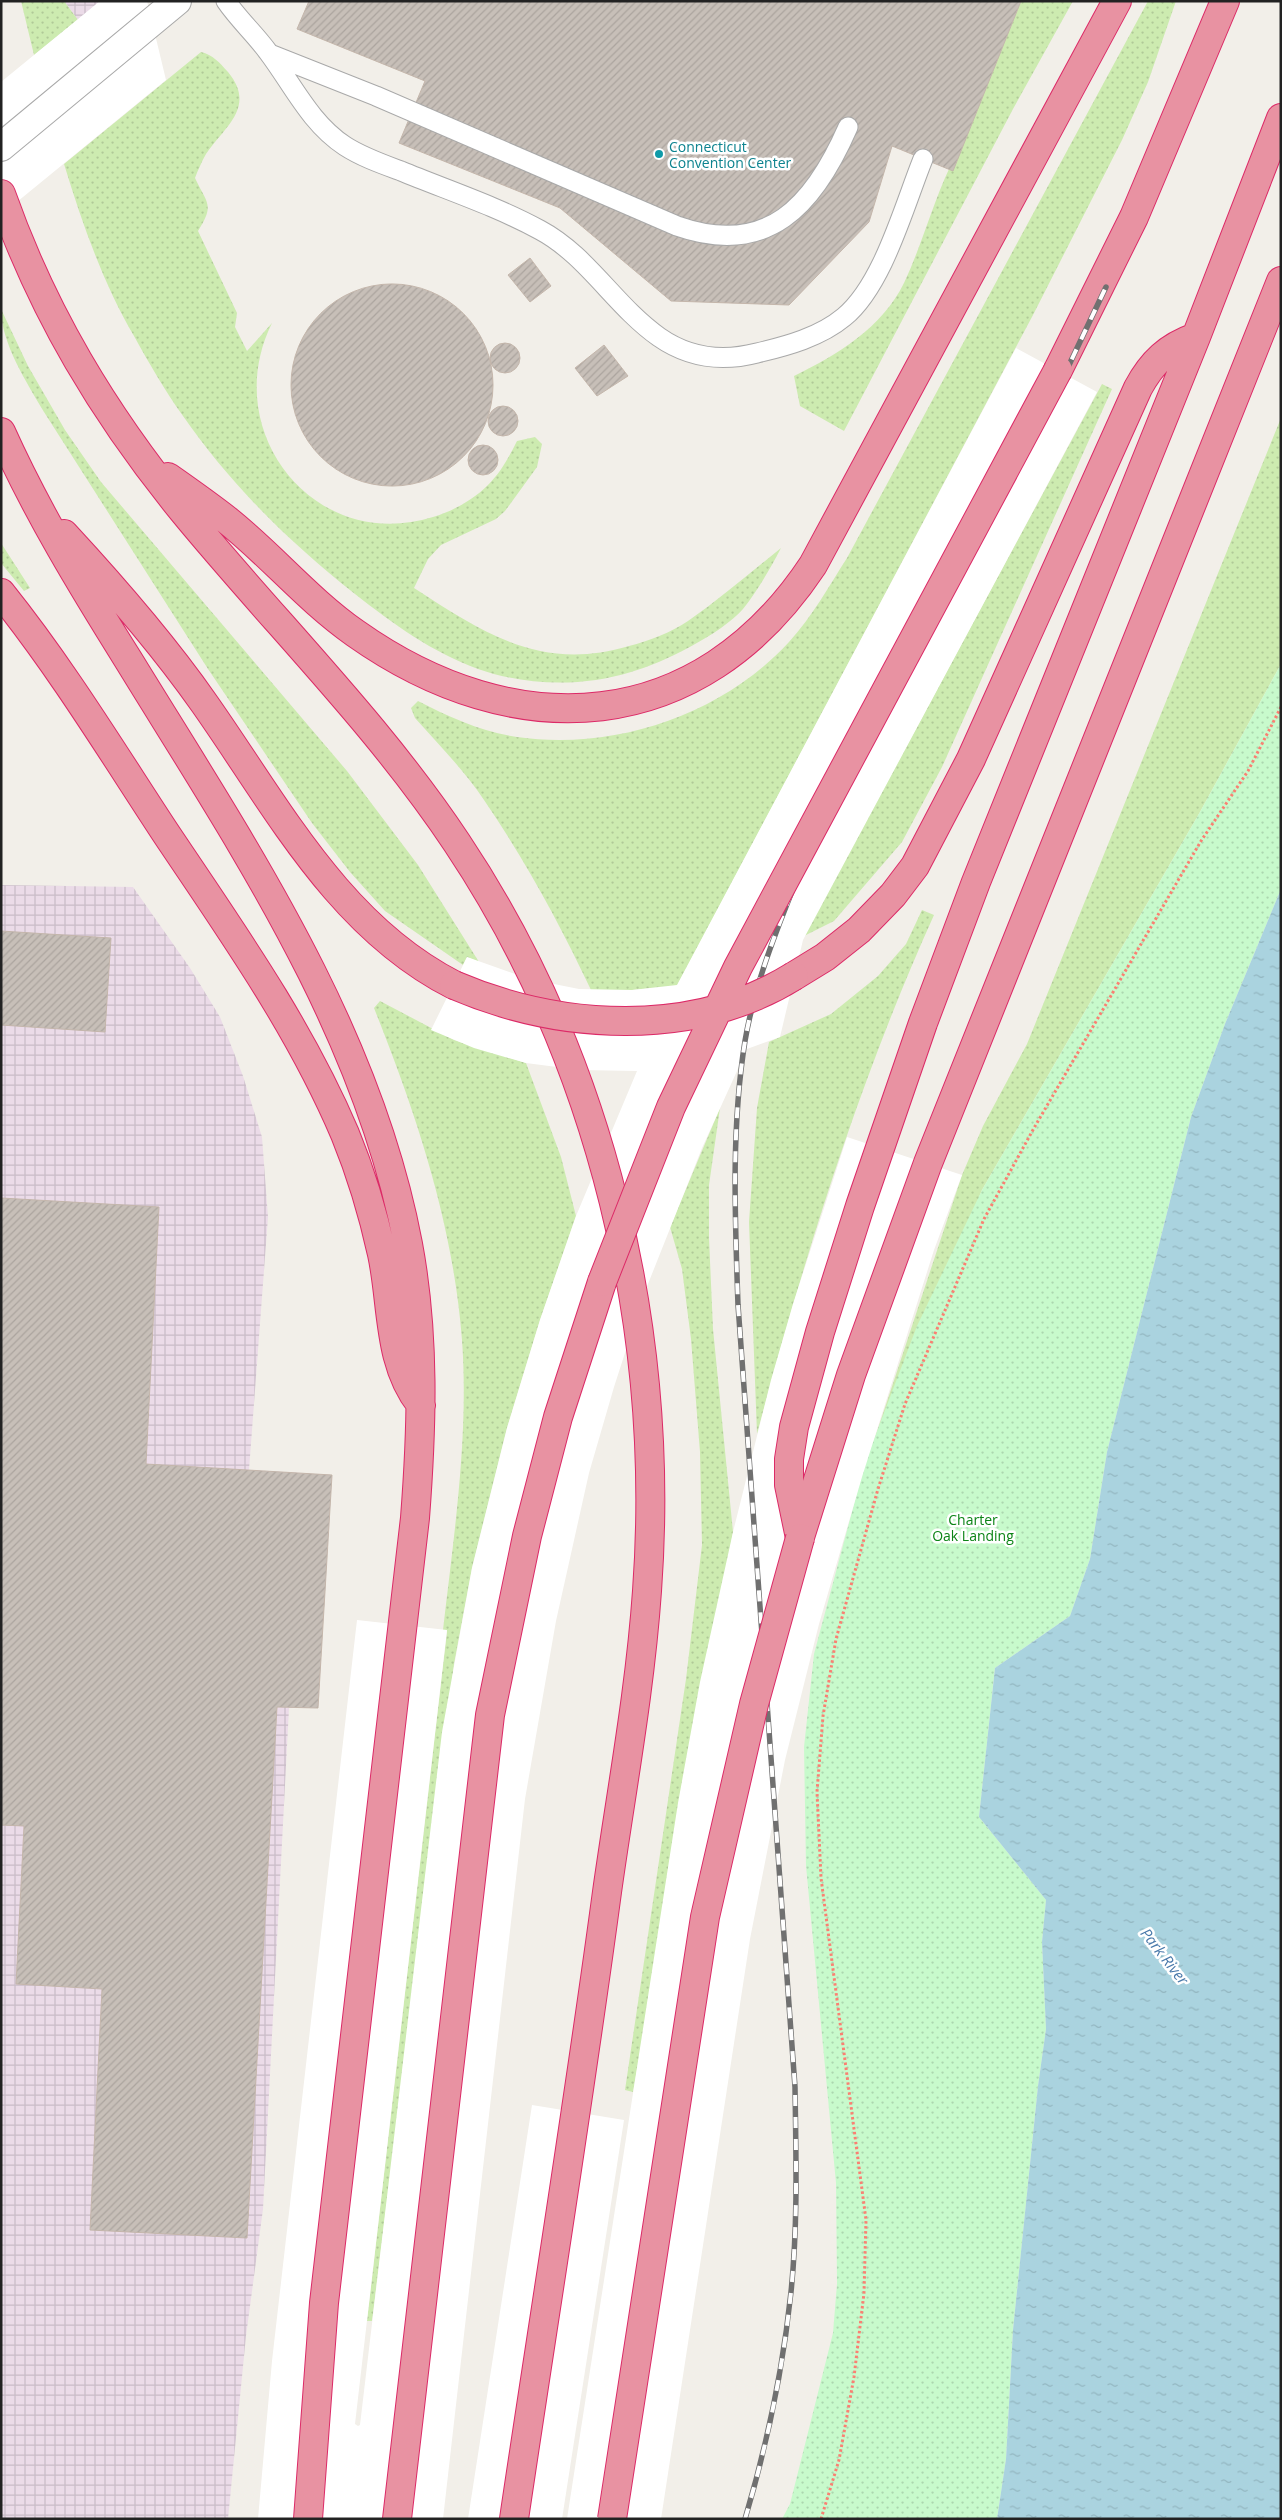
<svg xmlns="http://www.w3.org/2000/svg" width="1282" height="2520" font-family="'Open Sans',sans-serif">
  <defs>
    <pattern id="industrial-grid" width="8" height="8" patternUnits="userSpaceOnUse" patternTransform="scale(1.25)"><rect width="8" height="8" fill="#ebdbe8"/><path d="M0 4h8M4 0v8" fill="none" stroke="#c9bcc7"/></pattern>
    <pattern id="grass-dots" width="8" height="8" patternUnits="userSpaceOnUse" patternTransform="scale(1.25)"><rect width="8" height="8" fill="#cdebb0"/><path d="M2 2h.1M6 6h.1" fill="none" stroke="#b0c997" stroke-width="1.8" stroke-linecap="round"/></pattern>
    <pattern id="park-dots" width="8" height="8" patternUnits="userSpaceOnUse" patternTransform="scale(1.25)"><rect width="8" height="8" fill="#c8facc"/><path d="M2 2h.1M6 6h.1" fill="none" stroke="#acd6af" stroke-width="1.8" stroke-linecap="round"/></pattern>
    <pattern id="water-ripples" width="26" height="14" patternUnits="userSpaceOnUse" patternTransform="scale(1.25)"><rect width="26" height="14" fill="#aad3df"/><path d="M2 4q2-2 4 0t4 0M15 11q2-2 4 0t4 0" fill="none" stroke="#92b5bf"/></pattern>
    <pattern id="building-hatch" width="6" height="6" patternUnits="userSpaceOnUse" patternTransform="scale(1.25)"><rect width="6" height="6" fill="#c7bfb8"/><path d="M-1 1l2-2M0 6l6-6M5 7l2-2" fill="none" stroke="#aba49e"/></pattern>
  </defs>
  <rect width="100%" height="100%" fill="#f2efe9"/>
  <path fill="url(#industrial-grid)" d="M64,1H100L78,20Z
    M1,885L133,887L190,968L220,1017L243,1076L262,1137L268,1217L249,1470L332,1475L318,1708H289L263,2209L246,2336L228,2519H1Z"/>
  <path fill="url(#grass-dots)" d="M21,1H64L78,20L34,55Z
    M1021,1H1073L1013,109L844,431L800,406L794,376C837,355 882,328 904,283C921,247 932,206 949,169L953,170Z
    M1148,1H1176L1148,82L1122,140L1033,315L677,986L632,990H591C560,924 525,860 484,800C464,770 439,745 415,718L411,708L418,701C449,717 482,732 517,737C615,751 722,715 789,642C812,617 829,586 847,558Z
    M201,52C213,55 219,62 228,72C257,107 224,127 206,154C202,161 198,170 195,178C207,204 215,204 198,231L237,313L235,327L247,351L272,323C218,432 315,554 433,517C453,511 473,500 488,485C501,472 509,457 517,441L535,437L542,444L537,467L505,511L496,519L441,545L428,559L414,588C485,634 542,672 629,646C649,641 672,632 688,621C721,598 751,572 781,548C770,569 758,590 743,609C721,634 663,663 631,672C583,687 526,686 478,669C433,653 392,623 355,594C288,541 232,486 183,416C165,391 149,363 134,336C103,283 82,223 64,164Z
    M1,309L28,366L65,430L101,482L347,771L418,865L479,962L467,957L463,965L385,911L350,872L312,823L208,669L44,412C27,383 1,343 1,309Z
    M1102,384L1112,389L942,767L902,842L834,921L804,936Z
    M1281,418V664L1200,812L982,1190L862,1477L962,1175L983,1126L1027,1044Z
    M1,543L30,588L24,591L1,563Z
    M922,910L934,915C859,1081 804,1258 757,1434L749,1222L757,1108L769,1042L831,1014L878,976L906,944Z
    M380,1001L454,1040L526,1063L561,1157L576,1216L540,1320L507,1428L472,1568L454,1664L372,2321H367L447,1631L443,1630C454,1534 469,1436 462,1340C453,1224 417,1116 374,1008Z
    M720,1108L709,1185V1238L713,1329L733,1532L633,2092L625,2090L686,1679L702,1545L700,1452L691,1339L682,1269L670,1227Z"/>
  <path fill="url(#park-dots)" d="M1281,664V889L1225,1024L1191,1117L1107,1452L1090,1559L1070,1616L995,1668L979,1817L1046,1900L1042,1942L1046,2029L1038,2086L1013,2330L1006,2459L997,2519H782L790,2504L833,2333L837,2284L836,2183L806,1866L804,1747L814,1654L865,1463L917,1326L982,1190L1200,812Z"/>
  <path fill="url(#water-ripples)" d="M1281,889V2519H997L1006,2459L1013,2330L1038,2086L1046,2029L1042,1942L1046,1900L979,1817L995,1668L1070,1616L1090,1559L1107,1452L1191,1117L1225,1024Z"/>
  <path fill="#fff" d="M100,1H147L166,80L1,215V82Z
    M1016,348L1097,392L803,940L780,1037L747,1049L702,1148L644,1294L614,1387L589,1473L556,1621L525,1799L443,2519H258L272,2361L357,1620L447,1630L355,2424L358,2426L360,2425L442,1732L472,1568L507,1428L540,1320L576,1216L637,1071L580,1070L526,1063L474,1048L431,1030L467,957L529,979L579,989L632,990L677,985Z
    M847,1137L962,1175L934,1250L862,1477L819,1624L785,1760L750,1939L661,2519H567L678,1803L700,1682L733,1532L771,1380L793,1304Z
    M532,2105L624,2120L562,2519H468Z"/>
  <path fill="url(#building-hatch)" stroke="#c4b6ab" d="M309,1H1021L953,171L892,146L869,222L789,305L671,301L560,208L399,143L425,81L297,29Z
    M530,258L551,286L530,302L508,275Z
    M291 385a101 101 0 1 1 202 0a101 101 0 1 1-202 0Z
    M490 358a15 15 0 1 1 30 0a15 15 0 1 1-30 0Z
    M604,345L628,376L597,396L575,368Z
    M488 421a15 15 0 1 1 30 0a15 15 0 1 1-30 0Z
    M468 460a15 15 0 1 1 30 0a15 15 0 1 1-30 0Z
    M1,931L111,938L105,1032L1,1025Z
    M1,1198L159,1207L146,1464L332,1475L318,1708L277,1707L247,2238L90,2230L102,1989L16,1984L24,1826L1,1825Z"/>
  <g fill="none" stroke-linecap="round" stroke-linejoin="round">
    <defs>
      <path id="lane" d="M226,1C239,20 255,34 268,52C293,85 310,123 345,146C362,157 382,164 401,171C447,190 496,206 540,230C587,255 615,306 659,337C689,358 722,362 757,353C787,346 820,337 844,317C883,285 904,206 923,159
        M270,54L376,96L677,226C768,258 814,205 848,127"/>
      <path id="street" d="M1,147L177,1"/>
      <path id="highway" d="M1,194C43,313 104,414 183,511C274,622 378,724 457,843C602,1060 666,1331 647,1591C640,1692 621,1792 607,1892C579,2101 545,2310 514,2519
        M1058,370L1134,217L1225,1
        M1,432C37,512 82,586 129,661C242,845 367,1028 408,1244C425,1335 422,1427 415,1518L324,2303L308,2519
        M168,477C188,491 208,505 227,520C272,556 308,600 355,633C516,747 699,737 813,565L1117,1
        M64,534C114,588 162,643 204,703C276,805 338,926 454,985
        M1,593C62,669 113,753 167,835C232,932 299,1026 345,1134C361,1173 373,1213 382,1254C393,1305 387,1362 421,1405
        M794,976L825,957L859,930L893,895L915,866L971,759L1138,388C1152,362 1168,347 1196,337
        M800,1537L851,1375L928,1163L1281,281
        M800,1538L789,1485V1459L794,1427L820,1332L860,1206L923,1023L976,882L1196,337L1281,118
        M397,2519L490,1715L527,1536L558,1417L602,1282"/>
    </defs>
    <use href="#lane" stroke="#a9a9a9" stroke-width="21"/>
    <use href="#street" stroke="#a9a9a9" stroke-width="30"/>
    <use href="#highway" stroke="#dc2a67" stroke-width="30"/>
    <path stroke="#fa8072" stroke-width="3" stroke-dasharray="2.5 2.5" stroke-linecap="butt" d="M821,2519L839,2460L854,2377L864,2293L866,2220L821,1878L817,1792L823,1716L836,1639L878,1489L905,1404L984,1219L1034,1128L1201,841L1248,771L1281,707"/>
    <use href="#lane" stroke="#fff" stroke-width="19"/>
    <use href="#street" stroke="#fff" stroke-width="28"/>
    <use href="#highway" stroke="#e892a2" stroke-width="28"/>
    <defs>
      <path id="rail" d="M745,2519C767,2445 783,2369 791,2292C798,2224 796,2155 795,2087L738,1305C735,1218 731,1128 745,1041C754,988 773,939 793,889L1060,384L1106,287"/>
    </defs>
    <use href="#rail" stroke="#707070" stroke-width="5.5"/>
    <use href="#rail" stroke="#fff" stroke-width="4" stroke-dasharray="11" stroke-linecap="butt"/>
    <defs>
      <path id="highway-bridge" d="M454,985C559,1030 693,1039 794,976
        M602,1282L671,1107L738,967L1058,370
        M612,2519L705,1917L754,1704L800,1538"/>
    </defs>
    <use href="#highway-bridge" stroke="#dc2a67" stroke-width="30" stroke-linecap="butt"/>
    <use href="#highway-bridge" stroke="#e892a2" stroke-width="28"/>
  </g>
  <circle fill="#0f9aa8" stroke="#fff" stroke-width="2" cx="659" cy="154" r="5"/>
  <g text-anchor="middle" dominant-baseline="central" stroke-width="5" stroke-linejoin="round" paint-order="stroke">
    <g font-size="14" fill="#0d838f" stroke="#fff" text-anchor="start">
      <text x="669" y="146">Connecticut<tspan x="669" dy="16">Convention Center</tspan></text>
    </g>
    <g font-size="14" fill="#0c8416" stroke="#fff">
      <text x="973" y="1519">Charter<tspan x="973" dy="16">Oak Landing</tspan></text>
    </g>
    <g font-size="15" font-style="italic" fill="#4a7aab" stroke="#fff">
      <text transform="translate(1165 1956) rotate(52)">Park River</text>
    </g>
  </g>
  <rect width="1282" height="2520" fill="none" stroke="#222222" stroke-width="5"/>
</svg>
